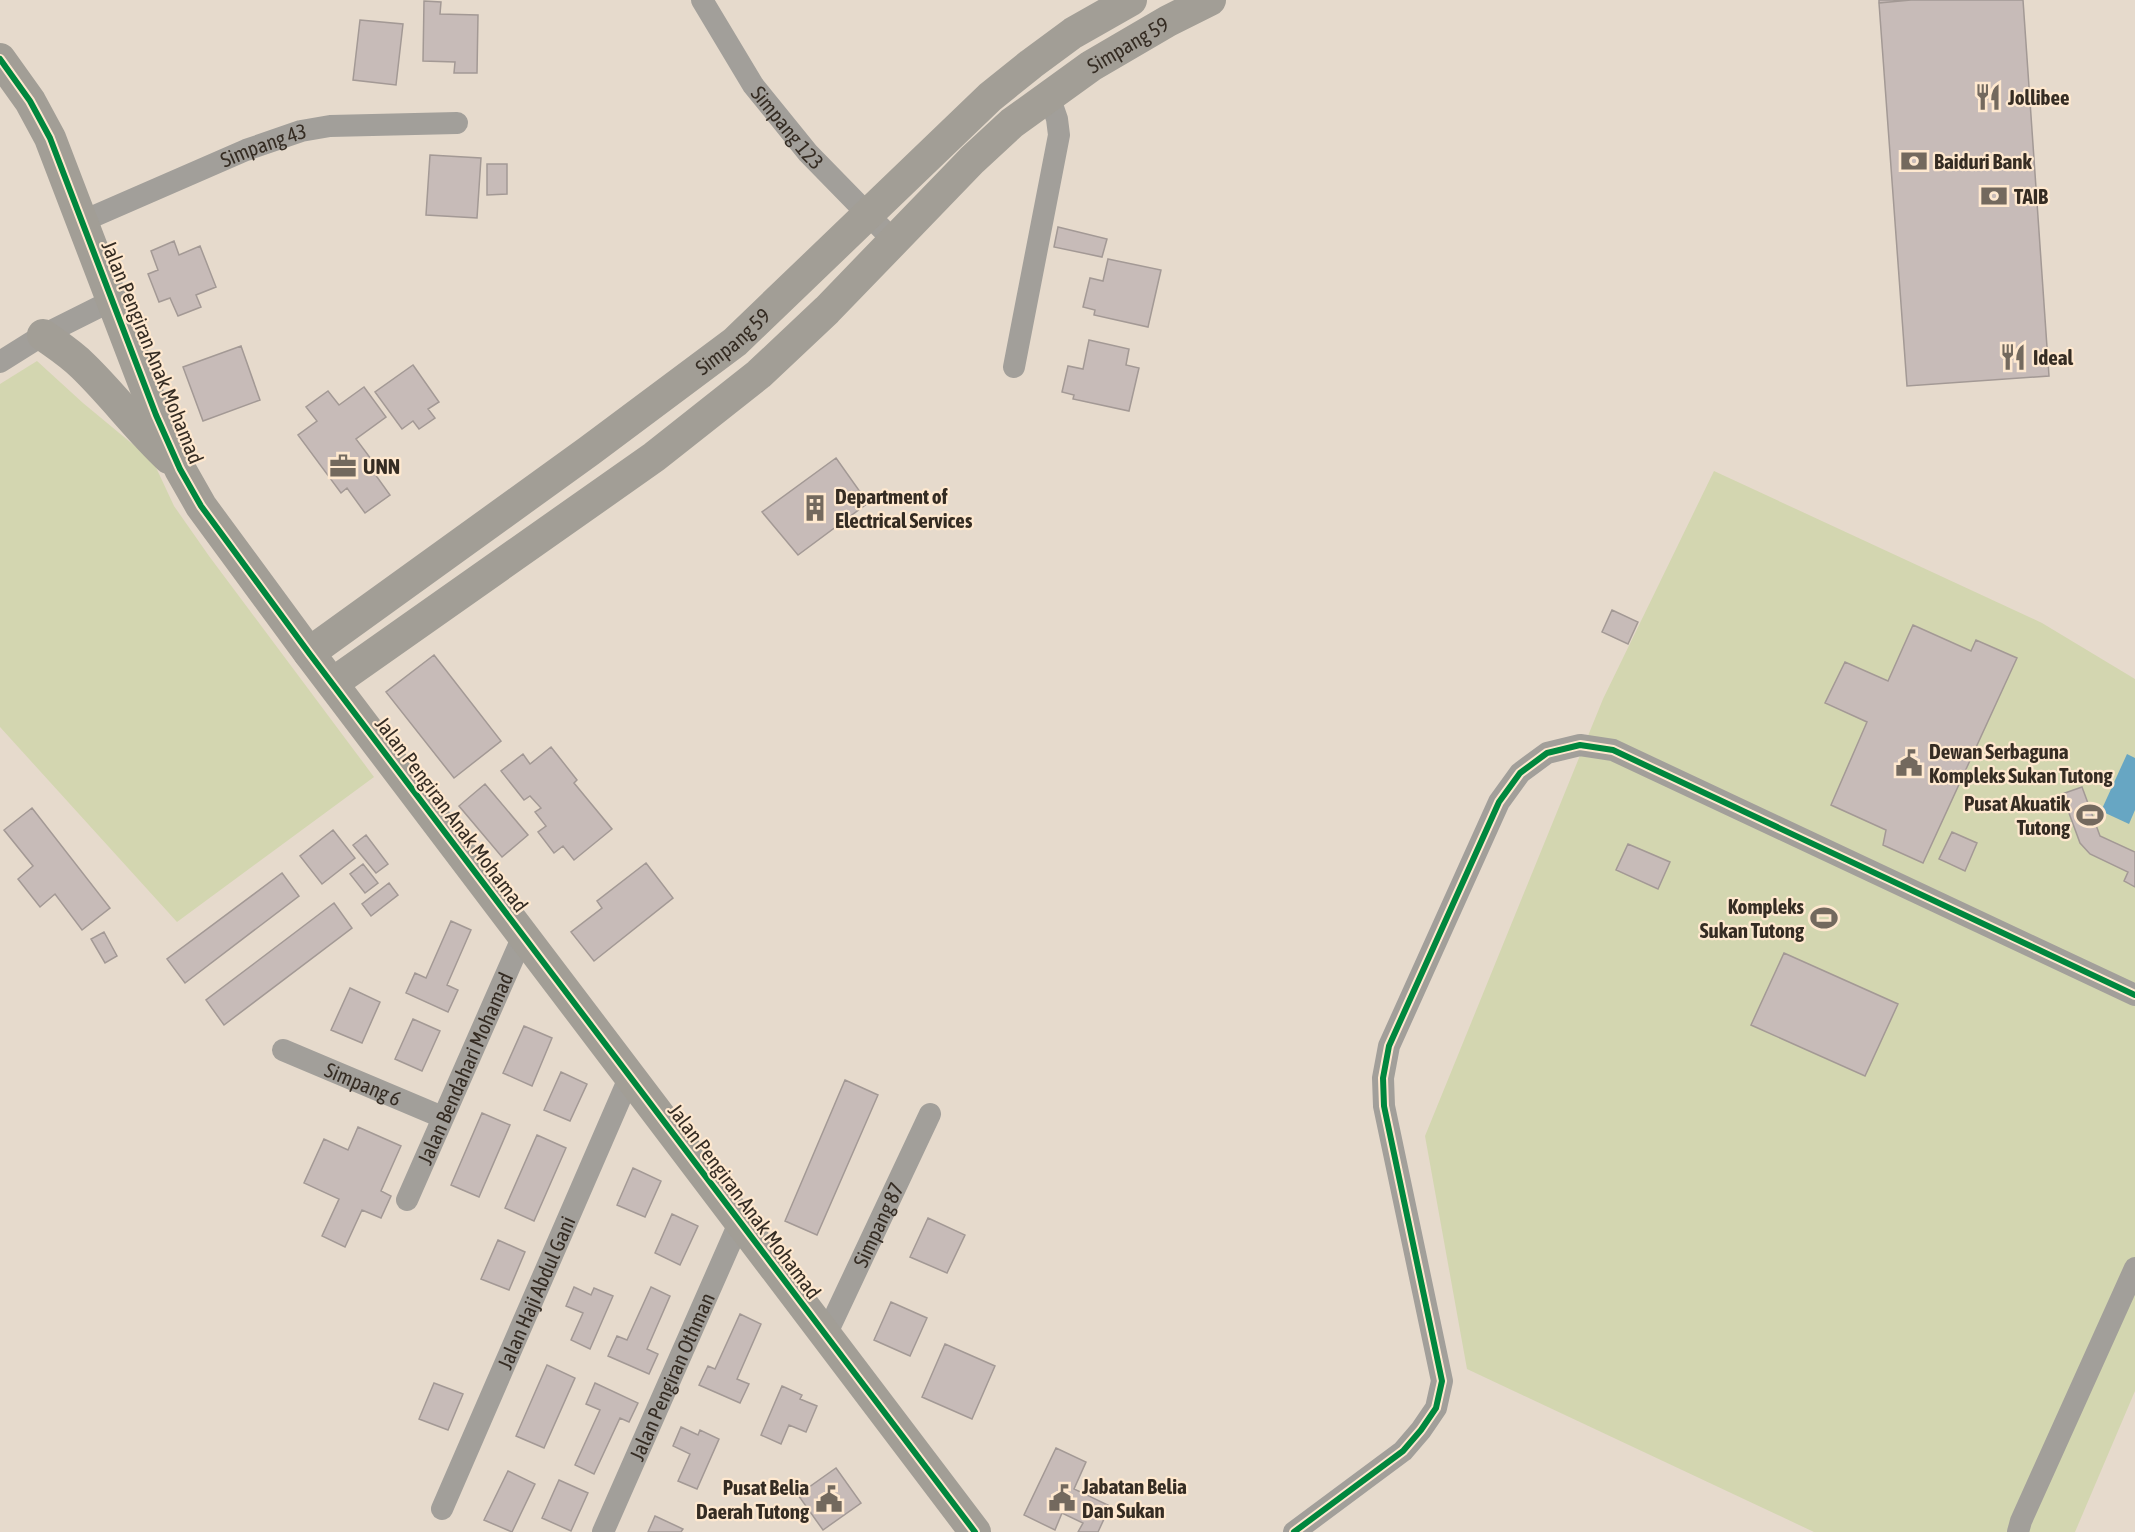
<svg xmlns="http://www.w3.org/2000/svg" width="2135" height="1532" font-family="'Asap Condensed',sans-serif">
  <rect width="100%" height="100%" fill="#e6dacc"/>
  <path fill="#d3d6b0" d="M37,361L83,403L153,461L174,506L209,556L374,777L177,922L0,727V384Z
    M1714,471L2042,623L2135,679V1391L2075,1532H1814L1467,1369L1425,1136L1603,699Z"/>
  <path fill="#67a6c3" d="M2127,754L2135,758V810L2129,824L2101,811Z"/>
  <path fill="#c7bbb8" stroke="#a39995" stroke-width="1.5" d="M1879,0H1911L1879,3Z
    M1911,0H2023L2049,376L1907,386L1879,3Z
    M424,1L441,2L440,14L478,15L477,73H454L455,62L423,61Z
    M360,20L403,24L396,85L353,80Z
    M430,155L481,158L477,218L426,215Z
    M487,164H507V194L487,195Z
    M1058,227L1107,239L1102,257L1054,247Z
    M174,241L179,255L200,246L216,287L196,295L201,307L178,316L170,298L159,302L148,274L158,270L151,251Z
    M1108,259L1161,270L1148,327L1094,315L1095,310L1083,307L1090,278L1103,281Z
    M1089,340L1129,349L1126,365L1139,368L1129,411L1073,399L1074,395L1062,392L1068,366L1083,369Z
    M241,346L260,400L203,421L183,367Z
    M413,365L439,402L428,409L435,418L419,429L413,421L402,429L375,392Z
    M364,387L386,417L356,439L377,467L372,470L390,495L365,513L347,488L341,493L298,435L317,421L306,407L328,391L339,405Z
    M836,458L868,503L798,555L762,512Z
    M1612,610L1638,622L1628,644L1602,632Z
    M1913,625L1971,651L1976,640L2017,658L1923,863L1883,845L1886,830L1831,805L1867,722L1825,703L1845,662L1888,681Z
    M434,655L501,741L454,778L386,692Z
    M551,747L577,780L574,783L612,829L574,860L563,846L554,853L538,832L546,826L535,812L541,808L530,796L524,800L501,771L523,754L530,764Z
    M485,784L528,835L502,857L459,806Z
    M2082,787L2100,836L2135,852V887L2124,881L2128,872L2090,854L2080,843L2062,794Z
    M32,808L110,908L82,930L55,894L40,907L18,879L33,866L4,830Z
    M333,830L355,858L322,884L300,856Z
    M1952,832L1977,843L1965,871L1939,859Z
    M366,835L388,864L376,873L353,845Z
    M1628,844L1670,862L1658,889L1616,870Z
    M646,863L673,898L594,961L571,932L602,908L597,901Z
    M363,864L378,883L365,893L350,874Z
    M282,873L299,896L185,983L167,959Z
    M389,883L398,895L371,916L362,904Z
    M334,903L352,928L224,1025L206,1000Z
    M451,921L471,930L447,985L458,990L448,1012L406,993L415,973L426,978Z
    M104,932L117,956L105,963L91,939Z
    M1784,953L1898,1004L1865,1076L1751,1025Z
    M350,988L380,1002L362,1043L331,1030Z
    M413,1019L440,1031L422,1071L395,1059Z
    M524,1026L552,1038L532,1086L503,1073Z
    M561,1072L587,1084L570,1121L544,1110Z
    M845,1080L878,1095L817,1235L785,1221Z
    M482,1113L510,1125L479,1197L451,1185Z
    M358,1127L401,1146L381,1191L391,1196L381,1218L362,1210L345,1247L322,1236L339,1199L304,1183L324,1139L348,1150Z
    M537,1135L566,1148L534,1221L505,1208Z
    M633,1168L661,1181L645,1217L617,1205Z
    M672,1214L698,1226L680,1265L655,1253Z
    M928,1218L965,1235L947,1273L910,1257Z
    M498,1240L525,1252L509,1290L481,1279Z
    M574,1287L591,1295L594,1288L613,1296L590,1349L571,1340L583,1313L566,1306Z
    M651,1287L670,1296L647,1349L658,1354L649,1374L608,1356L617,1336L627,1340Z
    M891,1302L927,1318L910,1356L874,1340Z
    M740,1314L761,1324L737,1379L749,1384L740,1403L699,1385L708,1366L715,1369Z
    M945,1344L995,1366L972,1419L922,1397Z
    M547,1365L575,1378L544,1448L516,1436Z
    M434,1383L463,1394L448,1430L419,1419Z
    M595,1383L638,1403L629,1422L620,1418L594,1474L575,1465L600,1410L586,1404Z
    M782,1386L802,1395L800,1399L817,1406L806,1432L789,1425L781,1444L761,1435Z
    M681,1427L698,1435L700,1430L719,1439L697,1489L678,1481L690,1454L673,1446Z
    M1056,1448L1086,1462L1074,1489L1110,1506L1098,1532H1078L1083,1523L1062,1513L1055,1530L1024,1515Z
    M836,1468L861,1503L823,1530L798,1495Z
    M508,1471L535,1484L512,1532L484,1520Z
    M559,1480L588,1493L571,1531L542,1518Z
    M655,1516L683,1529L681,1532H648Z"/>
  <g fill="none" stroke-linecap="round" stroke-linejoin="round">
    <g stroke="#a29f9a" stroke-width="22">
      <path id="s1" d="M702,0L753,85L808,153L894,241"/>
      <path id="s2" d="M83,221L246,150L301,131L330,126L457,123"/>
      <path d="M0,362L43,335L113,300"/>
      <path d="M1014,367L1059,135L1057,119L1049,96"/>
      <path id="s3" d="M283,1050L442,1117"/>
      <path id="s4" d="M407,1200L523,936"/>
      <path id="s5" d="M826,1335L930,1114"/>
      <path id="s6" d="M442,1509L630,1076"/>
      <path id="s7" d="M603,1532L740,1221"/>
      <path d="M1294,1532L1403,1451L1421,1430L1436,1408L1442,1381L1384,1106L1383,1078L1389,1046L1499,802L1520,773L1547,753L1580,745L1613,750L2135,995"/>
      <path d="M2018,1532L2021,1521L2135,1268"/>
    </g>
    <g stroke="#a29e96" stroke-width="32">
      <path d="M0,59L30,101L50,138L156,415L180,469L201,506L309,653L975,1532"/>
      <path d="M43,335C57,345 71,354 83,366C113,395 138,429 169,458"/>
      <path id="s8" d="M309,653L589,451L735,342L990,97L1031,64L1073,33L1131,0"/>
      <path id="s9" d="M333,683L654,457L759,374L827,310L972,160L1012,123L1091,66L1168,21L1210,0"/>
    </g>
    <defs>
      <path id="cycleway" d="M0,59L30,101L50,138L156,415L180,469L201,506L309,653L975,1532
        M1294,1532L1403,1451L1421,1430L1436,1408L1442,1381L1384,1106L1383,1078L1389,1046L1499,802L1520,773L1547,753L1580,745L1613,750L2135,995"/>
    </defs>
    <use href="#cycleway" stroke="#fee8cf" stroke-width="10"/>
    <use href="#cycleway" stroke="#00873e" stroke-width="6"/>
  </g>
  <defs>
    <symbol id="restaurant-bare" viewBox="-9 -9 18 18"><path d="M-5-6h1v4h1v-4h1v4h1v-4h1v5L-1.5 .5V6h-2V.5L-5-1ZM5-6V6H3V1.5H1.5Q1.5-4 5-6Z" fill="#73695e" stroke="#fee8cf" stroke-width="2.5" paint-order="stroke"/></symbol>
    <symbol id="bank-bare" viewBox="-9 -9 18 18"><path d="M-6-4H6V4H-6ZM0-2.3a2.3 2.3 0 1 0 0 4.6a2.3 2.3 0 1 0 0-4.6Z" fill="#73695e" stroke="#fee8cf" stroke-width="2.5" paint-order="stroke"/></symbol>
    <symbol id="office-bare" viewBox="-9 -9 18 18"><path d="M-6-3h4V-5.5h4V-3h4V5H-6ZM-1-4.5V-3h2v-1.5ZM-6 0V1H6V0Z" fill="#73695e" stroke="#fee8cf" stroke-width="2.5" paint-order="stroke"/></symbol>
    <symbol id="building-bare" viewBox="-9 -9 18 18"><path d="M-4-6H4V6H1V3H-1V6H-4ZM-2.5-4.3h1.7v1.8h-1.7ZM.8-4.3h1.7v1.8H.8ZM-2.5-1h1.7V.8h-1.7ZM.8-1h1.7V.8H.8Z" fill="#73695e" stroke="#fee8cf" stroke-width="2.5" paint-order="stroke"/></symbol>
    <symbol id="civic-bare" viewBox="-9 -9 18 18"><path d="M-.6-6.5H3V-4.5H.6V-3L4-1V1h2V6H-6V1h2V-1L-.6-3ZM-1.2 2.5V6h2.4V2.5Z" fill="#73695e" stroke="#fee8cf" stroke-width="2.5" paint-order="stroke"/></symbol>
    <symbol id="stadium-bare" viewBox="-9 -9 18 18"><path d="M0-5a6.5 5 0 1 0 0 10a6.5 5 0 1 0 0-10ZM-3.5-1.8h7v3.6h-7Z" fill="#73695e" stroke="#fee8cf" stroke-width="2.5" paint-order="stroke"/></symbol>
  </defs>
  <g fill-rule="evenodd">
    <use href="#restaurant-bare" x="1969" y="78" width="38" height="38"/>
    <use href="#bank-bare" x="1895" y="142" width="38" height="38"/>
    <use href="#bank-bare" x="1975" y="177" width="38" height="38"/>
    <use href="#restaurant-bare" x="1994" y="338" width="38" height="38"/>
    <use href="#office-bare" x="324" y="447" width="38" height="38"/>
    <use href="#building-bare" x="796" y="489" width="38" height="38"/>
    <use href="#civic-bare" x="1890" y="744" width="38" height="38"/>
    <use href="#stadium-bare" x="2071" y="796" width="38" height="38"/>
    <use href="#stadium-bare" x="1805" y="899" width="38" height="38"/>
    <use href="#civic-bare" x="1043" y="1479" width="38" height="38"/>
    <use href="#civic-bare" x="810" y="1480" width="38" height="38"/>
  </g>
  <g text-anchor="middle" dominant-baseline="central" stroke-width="4.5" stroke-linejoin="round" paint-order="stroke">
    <g font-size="21" fill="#352c23" stroke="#fee8cf">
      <text stroke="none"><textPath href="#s9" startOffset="1023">Simpang 59</textPath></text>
      <text stroke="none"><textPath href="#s1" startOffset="154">Simpang 123</textPath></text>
      <text stroke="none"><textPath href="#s2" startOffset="196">Simpang 43</textPath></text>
      <text stroke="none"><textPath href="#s8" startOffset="526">Simpang 59</textPath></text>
      <text transform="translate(153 352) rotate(68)">Jalan Pengiran Anak Mohamad</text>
      <text transform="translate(452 814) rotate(53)">Jalan Pengiran Anak Mohamad</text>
      <text stroke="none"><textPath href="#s4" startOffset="144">Jalan Bendahari Mohamad</textPath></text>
      <text stroke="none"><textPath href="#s3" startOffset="87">Simpang 6</textPath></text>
      <text transform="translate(745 1201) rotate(53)">Jalan Pengiran Anak Mohamad</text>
      <text stroke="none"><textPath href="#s5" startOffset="122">Simpang 87</textPath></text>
      <text stroke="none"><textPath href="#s6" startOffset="236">Jalan Haji Abdul Gani</textPath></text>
      <text stroke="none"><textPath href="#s7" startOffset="170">Jalan Pengiran Othman</textPath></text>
    </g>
    <g font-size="21" font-weight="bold" fill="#352c23" stroke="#fee8cf" text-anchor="start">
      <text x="2008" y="97">Jollibee</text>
      <text x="1934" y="161">Baiduri Bank</text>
      <text x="2014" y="196">TAIB</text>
      <text x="2033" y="357">Ideal</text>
      <text x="363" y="466">UNN</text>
      <text x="835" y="496">Department of<tspan x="835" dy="24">Electrical Services</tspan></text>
      <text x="1929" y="751">Dewan Serbaguna<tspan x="1929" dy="24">Kompleks Sukan Tutong</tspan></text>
      <text x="2070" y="803" text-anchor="end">Pusat Akuatik<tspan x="2070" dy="24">Tutong</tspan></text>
      <text x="1804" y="906" text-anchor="end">Kompleks<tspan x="1804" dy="24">Sukan Tutong</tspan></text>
      <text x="1082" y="1486">Jabatan Belia<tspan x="1082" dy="24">Dan Sukan</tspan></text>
      <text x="809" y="1487" text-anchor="end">Pusat Belia<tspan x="809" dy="24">Daerah Tutong</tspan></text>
    </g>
  </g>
</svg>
